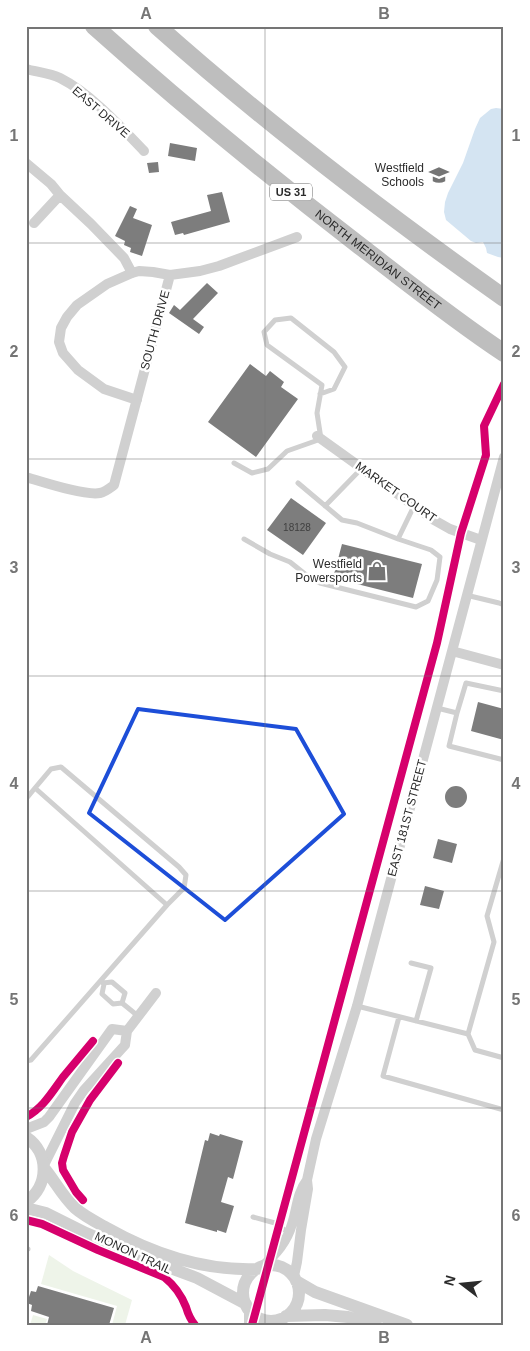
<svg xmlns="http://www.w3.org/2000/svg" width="530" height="1351" font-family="Helvetica,sans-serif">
  <rect width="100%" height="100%" fill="#fff"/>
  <path fill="#eef4e9" d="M49,1255L73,1271L132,1300L125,1325H112L117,1306L41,1284Z
    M33,1315L47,1319L45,1325H30Z"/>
  <path fill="#d4e4f2" d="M496,108L504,109V258L498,257L487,253L486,248L483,242L476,243L471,241L446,220L444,212L445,202L448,193L463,163L475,129L480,118L491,109Z"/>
  <path fill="#7d7d7d" d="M170,143L197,148L195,161L168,156Z
    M158,162L159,172L149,173L147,163Z
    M222,192L230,222L184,235L183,233L175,235L171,222L211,211L207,195Z
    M130,206L137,209L133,218L152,225L142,256L130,252L131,248L124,245L125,241L115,236Z
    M207,283L218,293L193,319L204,327L199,334L169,313L174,305L180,310Z
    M250,364L266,376L270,371L284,382L281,387L298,399L256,457L208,422Z
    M291,498L326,523L303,555L267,530Z
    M342,544L422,564L413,598L333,578Z
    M478,702L504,709V740L471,731Z
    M445 797a11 11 0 1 1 22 0a11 11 0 1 1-22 0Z
    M438,839L457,844L452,863L433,858Z
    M425,886L444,891L439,909L420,905Z
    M210,1133L219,1136L220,1134L243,1141L233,1179L228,1177L221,1202L234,1206L226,1233L217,1230V1232L185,1223L205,1140L208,1141Z
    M38,1286L114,1308L109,1325H47L49,1317L31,1311L32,1305L27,1303L31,1291L36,1292Z"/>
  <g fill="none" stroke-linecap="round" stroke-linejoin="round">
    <path stroke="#d0d0d0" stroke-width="5" d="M234,463L252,473L268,469L287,451L321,439L317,413L322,385L267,345L264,332L275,320L291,318L334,352L345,367L334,389L320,394
      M298,483L342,520L357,523L398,539
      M325,506L362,468
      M244,539L270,554L290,562L310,578L320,583L416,607L428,601L437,580L440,557L431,550L398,539L414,506
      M466,595L499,603L504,605
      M437,708L457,713L466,683L504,691
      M457,713L449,746L504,760
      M35,788L51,769L61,767L179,867L186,875L184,888L167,905
      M26,799L35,788L167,905L31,1060L26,1061
      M411,963L431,968L416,1021
      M103,983L112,982L125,993L122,1003
      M104,984L102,994L113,1004L122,1003L138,1016
      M357,1006L468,1034L494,942L487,916L504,858
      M399,1017L383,1076L504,1110
      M468,1034L475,1050L504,1058
      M253,1217L275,1223L289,1233
      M26,1249H28"/>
    <path stroke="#d0d0d0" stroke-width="10" d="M26,69C37,72 50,73 60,78C90,93 121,127 144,151
      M26,163L51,184L60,195L91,224L124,258L132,273
      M34,223L60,195
      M137,400L104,389L78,370L63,353L59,342L61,328L67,317L77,305L107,284L132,273L139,271L153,272L170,275L200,271L219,266L297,237
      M317,436L434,520L450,529L481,540
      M26,477C43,482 85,496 100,493C105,492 110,488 114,485L170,275
      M452,651L504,665
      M26,1129L44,1122L49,1117L112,1029L127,1031
      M44,1165L75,1103L84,1090L125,1045L127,1031L156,993
      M263,1266C276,1254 287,1242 292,1224C297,1209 297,1193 307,1180
      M294,1276L297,1262L301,1230L308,1189L307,1180L316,1139L357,1006L504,457
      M249,1310V1325
      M276,1325L280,1319"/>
    <path stroke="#d0d0d0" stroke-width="12" d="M26,1137C50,1153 49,1186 26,1202
      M44,1168C55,1181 62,1196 75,1208C84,1216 96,1222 107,1228C153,1254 204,1271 257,1269
      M26,1208L46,1213L86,1233L141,1257L197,1278L246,1304
      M243 1293a28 28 0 1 1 56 0a28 28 0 1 1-56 0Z
      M296,1281L315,1292L407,1325
      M286,1316L325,1315L348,1317L376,1325"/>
    <g stroke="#bebebe" stroke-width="18">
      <path id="s1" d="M94,26C180,103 269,176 360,246C408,283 454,320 504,353"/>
      <path d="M157,26C267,124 384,213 504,298"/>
    </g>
    <defs>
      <path id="cycleway" d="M26,1117C43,1108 52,1092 63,1077C73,1065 83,1053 93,1041
        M83,1200L76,1192L63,1170L62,1163L64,1156L72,1132L90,1100L118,1063
        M26,1220L42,1224L98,1250L164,1277C174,1285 181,1294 186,1307C188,1314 190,1319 195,1325
        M252,1325L437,643L461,533L486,455L484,426L504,384"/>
    </defs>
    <use href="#cycleway" stroke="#fff" stroke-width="11"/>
    <use href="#cycleway" stroke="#d6006c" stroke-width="8"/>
  </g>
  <path fill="none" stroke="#1d4ed8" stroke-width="4" stroke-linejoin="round" d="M138,709L296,729L344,814L225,920L89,813Z"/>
  <path fill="none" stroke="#757575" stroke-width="1" stroke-opacity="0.55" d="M265,26V1325M26,243H504M26,459H504M26,676H504M26,891H504M26,1108H504"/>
  <defs>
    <symbol id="school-bare" viewBox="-9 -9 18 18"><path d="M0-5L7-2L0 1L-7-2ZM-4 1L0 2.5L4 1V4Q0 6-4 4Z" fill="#757575" stroke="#fff" stroke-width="2.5" paint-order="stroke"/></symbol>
    <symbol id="shop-bare" viewBox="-9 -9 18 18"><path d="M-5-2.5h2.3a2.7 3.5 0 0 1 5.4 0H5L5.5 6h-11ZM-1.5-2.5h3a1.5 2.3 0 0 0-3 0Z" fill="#757575" stroke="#fff" stroke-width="2.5" paint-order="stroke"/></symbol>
  </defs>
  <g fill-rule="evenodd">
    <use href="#school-bare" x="425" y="161" width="28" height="28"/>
    <use href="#shop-bare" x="363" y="557" width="28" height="28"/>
  </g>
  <g text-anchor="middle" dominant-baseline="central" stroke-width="5" stroke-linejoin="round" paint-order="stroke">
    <g font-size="10" fill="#404040">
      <text x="297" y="527">18128</text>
    </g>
    <rect fill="#fff" stroke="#6b6b6b" stroke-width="1" x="270" y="183.5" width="42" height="17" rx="4"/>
    <g font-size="11" font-weight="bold" fill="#2b2b2b">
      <text x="291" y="192">US 31</text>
    </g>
    <g font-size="12" fill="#2b2b2b" stroke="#fff">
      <text transform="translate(101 112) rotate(41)">EAST DRIVE</text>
      <text stroke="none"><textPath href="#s1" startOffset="368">NORTH MERIDIAN STREET</textPath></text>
      <text transform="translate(155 330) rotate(-75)">SOUTH DRIVE</text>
      <text transform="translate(396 492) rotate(35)">MARKET COURT</text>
      <text transform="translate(407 818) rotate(-75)">EAST 181ST STREET</text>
      <text transform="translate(133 1253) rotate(25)">MONON TRAIL</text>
    </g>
    <g font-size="12" fill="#2b2b2b" stroke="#fff" text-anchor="end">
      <text x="424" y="168">Westfield<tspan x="424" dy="14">Schools</tspan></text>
      <text x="362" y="564">Westfield<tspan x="362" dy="14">Powersports</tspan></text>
    </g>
  </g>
  <rect width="530" height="1351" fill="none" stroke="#ffffff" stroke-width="55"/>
  <g transform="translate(462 1284) rotate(286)" stroke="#ffffff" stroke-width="4" paint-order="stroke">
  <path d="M0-4L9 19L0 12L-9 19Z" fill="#2b2b2b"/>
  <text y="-8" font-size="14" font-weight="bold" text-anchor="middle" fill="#2b2b2b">N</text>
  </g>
  <rect x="28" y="28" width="474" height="1296" fill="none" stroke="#757575" stroke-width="2"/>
  <g font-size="16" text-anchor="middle" font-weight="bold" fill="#757575">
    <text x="146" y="19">A</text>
    <text x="384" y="19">B</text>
    <text x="14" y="141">1</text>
    <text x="516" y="141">1</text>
    <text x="14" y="357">2</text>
    <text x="516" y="357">2</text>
    <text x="14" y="573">3</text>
    <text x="516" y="573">3</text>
    <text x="14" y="789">4</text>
    <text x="516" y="789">4</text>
    <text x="14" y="1005">5</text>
    <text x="516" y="1005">5</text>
    <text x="14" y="1221">6</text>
    <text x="516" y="1221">6</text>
    <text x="146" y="1343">A</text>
    <text x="384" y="1343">B</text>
  </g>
</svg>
